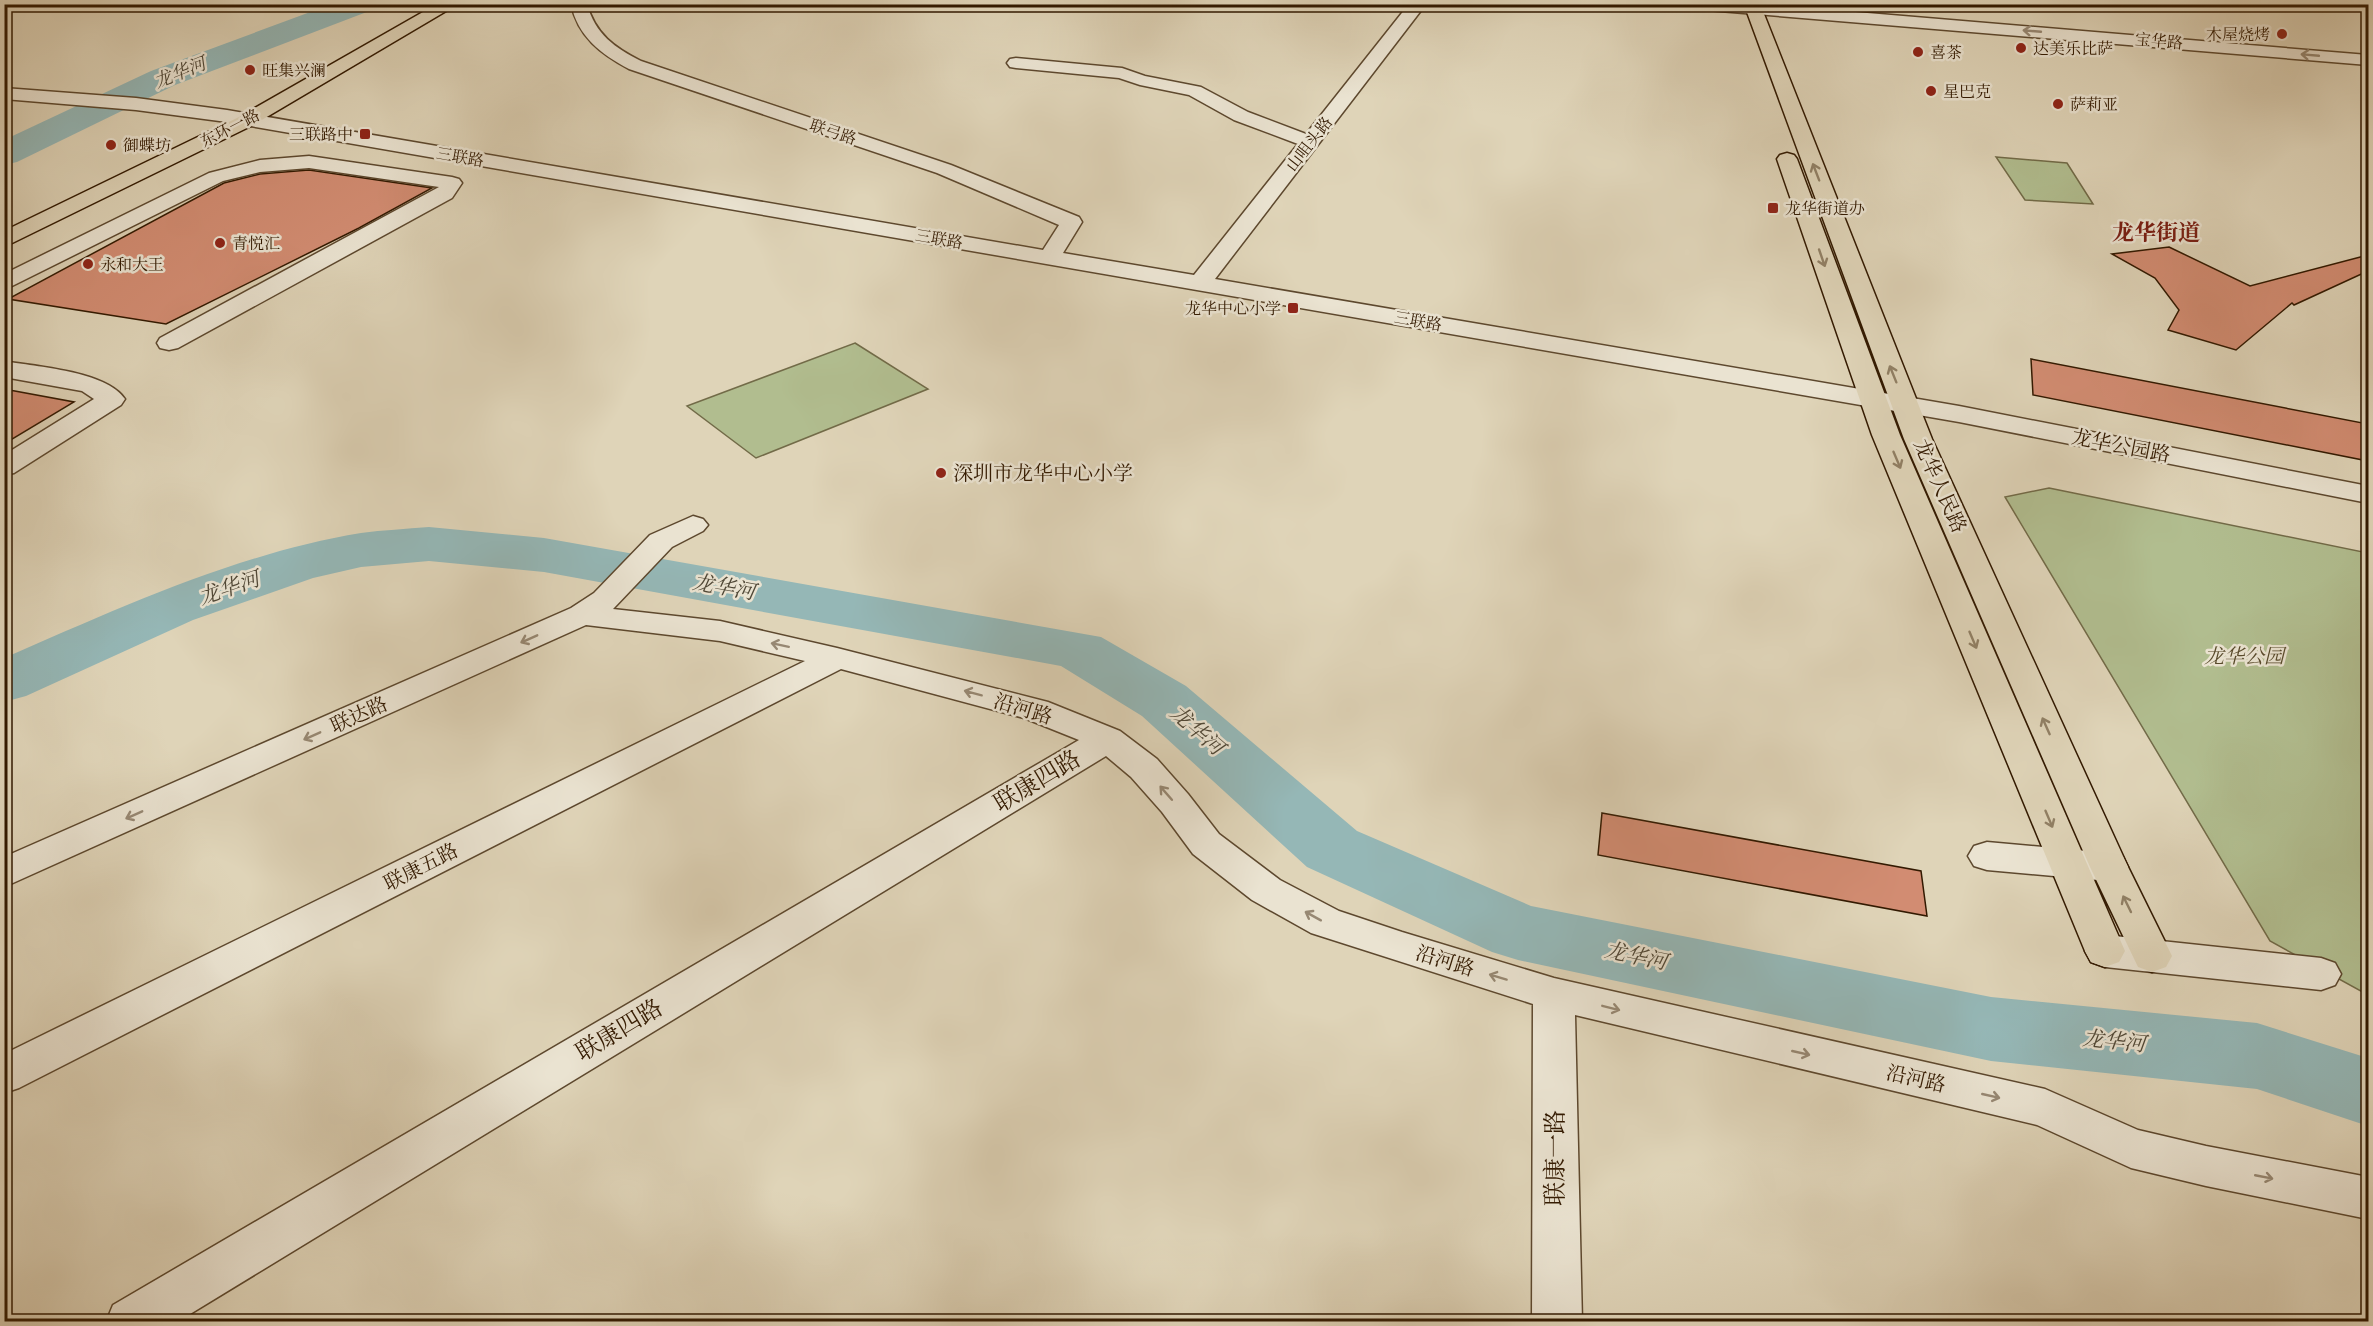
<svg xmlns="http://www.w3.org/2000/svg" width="2373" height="1326" font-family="'IM FELL French Canon','Noto Serif SC',serif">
  <rect width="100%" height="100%" fill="#dfd4b8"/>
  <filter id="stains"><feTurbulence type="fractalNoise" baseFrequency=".00333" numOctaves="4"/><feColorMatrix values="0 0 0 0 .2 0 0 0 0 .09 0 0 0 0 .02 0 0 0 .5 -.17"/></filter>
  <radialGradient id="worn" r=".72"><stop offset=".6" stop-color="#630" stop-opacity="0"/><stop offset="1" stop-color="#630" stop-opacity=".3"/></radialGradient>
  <path fill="#b1bd8f" stroke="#726b48" stroke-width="1.5" d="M1996,157L2067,163L2093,204L2025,200Z
    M855,343L928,389L756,458L687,406Z
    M2049,488L2368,553V995L2270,941L2005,497Z"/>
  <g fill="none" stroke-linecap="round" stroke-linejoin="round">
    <path fill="#95b7b6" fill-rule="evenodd" d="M332,4H376L372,10L175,85L17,162L4,165V140L151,71Z
      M429,527L544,538L1101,637L1186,686L1357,831L1531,906L1991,997L2257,1023L2368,1058V1126L2257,1089L1991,1061L1518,960L1492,952L1307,867L1142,716L1061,666L544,572L429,561L361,567L313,578L193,620L26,696L4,702V658C117,609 238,553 361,533C383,530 406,529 429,527Z"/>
  </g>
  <path fill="#d28c72" stroke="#321900" stroke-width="1.5" d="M309,170L432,188L359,228L166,324L8,299L224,183L260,174Z
    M2169,247L2250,286L2368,255V271L2294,305L2292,303L2236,350L2168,330L2179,310L2155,278L2112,254Z
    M2031,359L2368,424V461L2033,395Z
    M4,389L74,402L4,444Z
    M1602,813L1921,871L1927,916L1598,855Z"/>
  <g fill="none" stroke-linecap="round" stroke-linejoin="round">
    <defs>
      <path id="minor" d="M571,4H587C595,34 615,48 641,61L951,165L1079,217L1082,222L1063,253L1194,275L1298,144L1234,120L1189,95L1140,85L1119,78L1016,68L1010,67L1007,63L1010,59L1016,58L1122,68L1145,76L1201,87L1248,112L1306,134L1409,4H1426L1215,279L1959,406L2368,486V503L1959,422L227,122L136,110L4,99V88L136,98L227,110L1043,250L1059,225L937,173L629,69C601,54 578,37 571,4Z
        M1687,4H1759L2368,55V65L1695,9Z
        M309,156L452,177L459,179L462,183L452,198L178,348L169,350L160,348L157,343L160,338L439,187L309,168L260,172L223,181L4,290V274L209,173L260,160Z
        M4,361C37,367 106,371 125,399L121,405L14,473L4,475V455L94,399L82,391L4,377Z
        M693,516L703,519L708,525L703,531L672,547L613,609L720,621L837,648L1048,702L1120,731L1157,759L1188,794L1219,834L1280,880L1339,911L1402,932L1554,978L2045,1089L2138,1130L2206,1146L2368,1177V1219L2206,1186L2131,1168L2037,1125L1575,1015L1582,1322H1532L1533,1004L1311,933L1252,900L1193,854L1162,812L1131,777L1106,756L177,1322H106L113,1305L1079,740L1024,718L841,669L19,1088L4,1093V1054L805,661L720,641L586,625L4,887V857L571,608L594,593L650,535Z
        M1987,842L2109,853L2123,857L2128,867L2123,877L2109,881L1987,870L1974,866L1968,856L1974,846Z
        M2105,935L2321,958L2335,963L2341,974L2335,985L2321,990L2105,967L2091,962L2085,951L2091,940Z"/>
      <path id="major" d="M437,4H458L253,125L4,247V231L239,117Z
        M1744,4H1760L1932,439L2128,867L2172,956L2166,967L2152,972L2138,967L2090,867L1904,439Z
        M1787,153L1794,155L1797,159L1900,435L2125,951L2119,962L2105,967L2091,962L2085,951L1872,435L1777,159L1780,155Z"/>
    </defs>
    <use href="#minor" stroke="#5d482e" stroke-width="3"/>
    <use href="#major" stroke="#321900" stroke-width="3"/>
    <use href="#minor" fill="#eae3d1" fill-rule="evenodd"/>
    <use href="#major" fill="#dfd4b8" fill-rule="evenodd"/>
  </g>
  <defs><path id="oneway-shaft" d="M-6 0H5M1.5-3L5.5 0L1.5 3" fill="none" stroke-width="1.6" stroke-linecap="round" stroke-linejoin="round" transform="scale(1.5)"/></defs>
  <g stroke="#978873">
    <use href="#oneway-shaft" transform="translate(2032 31) rotate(-175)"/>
    <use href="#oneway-shaft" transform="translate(2310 55) rotate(-175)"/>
    <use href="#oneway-shaft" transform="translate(529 639) rotate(156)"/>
    <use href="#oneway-shaft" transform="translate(780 645) rotate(-168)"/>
    <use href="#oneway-shaft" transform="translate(973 693) rotate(-165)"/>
    <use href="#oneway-shaft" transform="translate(312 736) rotate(156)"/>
    <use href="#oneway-shaft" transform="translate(1166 793) rotate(-131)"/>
    <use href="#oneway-shaft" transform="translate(134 815) rotate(156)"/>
    <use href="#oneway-shaft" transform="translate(1313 916) rotate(-151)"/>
    <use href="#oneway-shaft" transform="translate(1498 977) rotate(-163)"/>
    <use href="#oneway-shaft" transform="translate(1611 1008) rotate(14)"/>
    <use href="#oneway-shaft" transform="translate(1801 1053) rotate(13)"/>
    <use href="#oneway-shaft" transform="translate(1991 1096) rotate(13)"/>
    <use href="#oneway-shaft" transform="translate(2264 1177) rotate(11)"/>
  </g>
  <g stroke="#918065">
    <use href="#oneway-shaft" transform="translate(1816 172) rotate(-111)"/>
    <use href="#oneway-shaft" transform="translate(1822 258) rotate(71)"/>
    <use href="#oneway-shaft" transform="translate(1893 374) rotate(-112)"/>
    <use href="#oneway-shaft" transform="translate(1897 460) rotate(67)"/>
    <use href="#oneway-shaft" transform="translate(1973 640) rotate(67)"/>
    <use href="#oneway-shaft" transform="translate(2046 726) rotate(-114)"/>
    <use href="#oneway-shaft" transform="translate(2049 819) rotate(67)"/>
    <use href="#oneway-shaft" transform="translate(2127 904) rotate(-116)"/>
  </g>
  <g fill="#8f2418" stroke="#eae3d1" stroke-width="2">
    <circle cx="2282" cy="34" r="6"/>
    <circle cx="2021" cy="48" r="6"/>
    <circle cx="1918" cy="52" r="6"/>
    <circle cx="250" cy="70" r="6"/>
    <circle cx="1931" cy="91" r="6"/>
    <circle cx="2058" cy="104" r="6"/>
    <rect x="359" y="128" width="12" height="12" rx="3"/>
    <circle cx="111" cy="145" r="6"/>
    <rect x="1767" y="202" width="12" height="12" rx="3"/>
    <circle cx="220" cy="243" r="6"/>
    <circle cx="88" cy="264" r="6"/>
    <rect x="1287" y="302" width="12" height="12" rx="3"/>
    <circle cx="941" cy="473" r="6"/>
  </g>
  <g text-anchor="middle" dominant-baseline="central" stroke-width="5" stroke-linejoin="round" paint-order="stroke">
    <g font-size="16" fill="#321900" stroke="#eae3d1" text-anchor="start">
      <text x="2270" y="34" text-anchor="end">木屋烧烤</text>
      <text x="2033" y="48">达美乐比萨</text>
      <text x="1930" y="52">喜茶</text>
      <text x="262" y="70">旺集兴澜</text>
      <text x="1943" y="91">星巴克</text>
      <text x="2070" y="104">萨莉亚</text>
      <text x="353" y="134" text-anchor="end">三联路中</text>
      <text x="123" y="145">御蝶坊</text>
      <text x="1785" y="208">龙华街道办</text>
      <text x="232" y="243">青悦汇</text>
      <text x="100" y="264">永和大王</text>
      <text x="1281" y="308" text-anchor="end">龙华中心小学</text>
    </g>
    <g font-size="16" fill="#321900" stroke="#eae3d1">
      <text transform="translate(2159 41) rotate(5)">宝华路</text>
      <text transform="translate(230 128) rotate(-27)">东环一路</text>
      <text transform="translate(833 132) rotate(18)">联弓路</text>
      <text transform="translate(1309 144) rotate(-52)">山咀头路</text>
      <text transform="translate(460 157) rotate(10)">三联路</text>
      <text transform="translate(939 239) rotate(10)">三联路</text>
      <text transform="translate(1418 321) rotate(10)">三联路</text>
    </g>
    <g font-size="18" font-style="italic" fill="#504837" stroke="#eae3d1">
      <text transform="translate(180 73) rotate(-22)">龙华河</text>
    </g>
    <g font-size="20" fill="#321900" stroke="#eae3d1">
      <text transform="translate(2121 446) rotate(11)">龙华公园路</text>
      <text transform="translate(1940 486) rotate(66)">龙华人民路</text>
      <text transform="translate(1023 709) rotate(17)">沿河路</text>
      <text transform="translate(359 715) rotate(-24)">联达路</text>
      <text transform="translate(421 867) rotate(-27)">联康五路</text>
      <text transform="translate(1445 961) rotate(17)">沿河路</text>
      <text transform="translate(1916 1079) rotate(13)">沿河路</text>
    </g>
    <g font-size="20" fill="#321900" stroke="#eae3d1" text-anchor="start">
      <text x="953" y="473">深圳市龙华中心小学</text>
    </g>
    <g font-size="20" font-style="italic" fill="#584a2b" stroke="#eae3d1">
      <text x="2244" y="656">龙华公园</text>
    </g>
    <g font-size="21" font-style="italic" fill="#504837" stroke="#eae3d1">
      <text transform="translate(724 587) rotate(10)">龙华河</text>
      <text transform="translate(229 588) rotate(-19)">龙华河</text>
      <text transform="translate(1197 730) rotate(41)">龙华河</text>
      <text transform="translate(1636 956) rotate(12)">龙华河</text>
      <text transform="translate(2114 1041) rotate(6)">龙华河</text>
    </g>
    <g font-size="22" font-weight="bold" fill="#7a1f14" stroke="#eae3d1">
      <text x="2156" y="233">龙华街道</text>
    </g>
    <g font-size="24" fill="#321900" stroke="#eae3d1">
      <text transform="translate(1037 781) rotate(-31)">联康四路</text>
      <text transform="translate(619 1030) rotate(-31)">联康四路</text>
      <text transform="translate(1555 1158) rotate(-90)">联康一路</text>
    </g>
  </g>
  <rect width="2373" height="1326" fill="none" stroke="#dfd4b8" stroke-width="24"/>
  <rect x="6" y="6" width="2361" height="1314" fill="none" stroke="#321900" stroke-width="3"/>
  <rect x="12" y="12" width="2349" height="1302" fill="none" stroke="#321900" stroke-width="1.5"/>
  <rect width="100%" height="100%" filter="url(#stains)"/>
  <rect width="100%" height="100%" fill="url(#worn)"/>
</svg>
